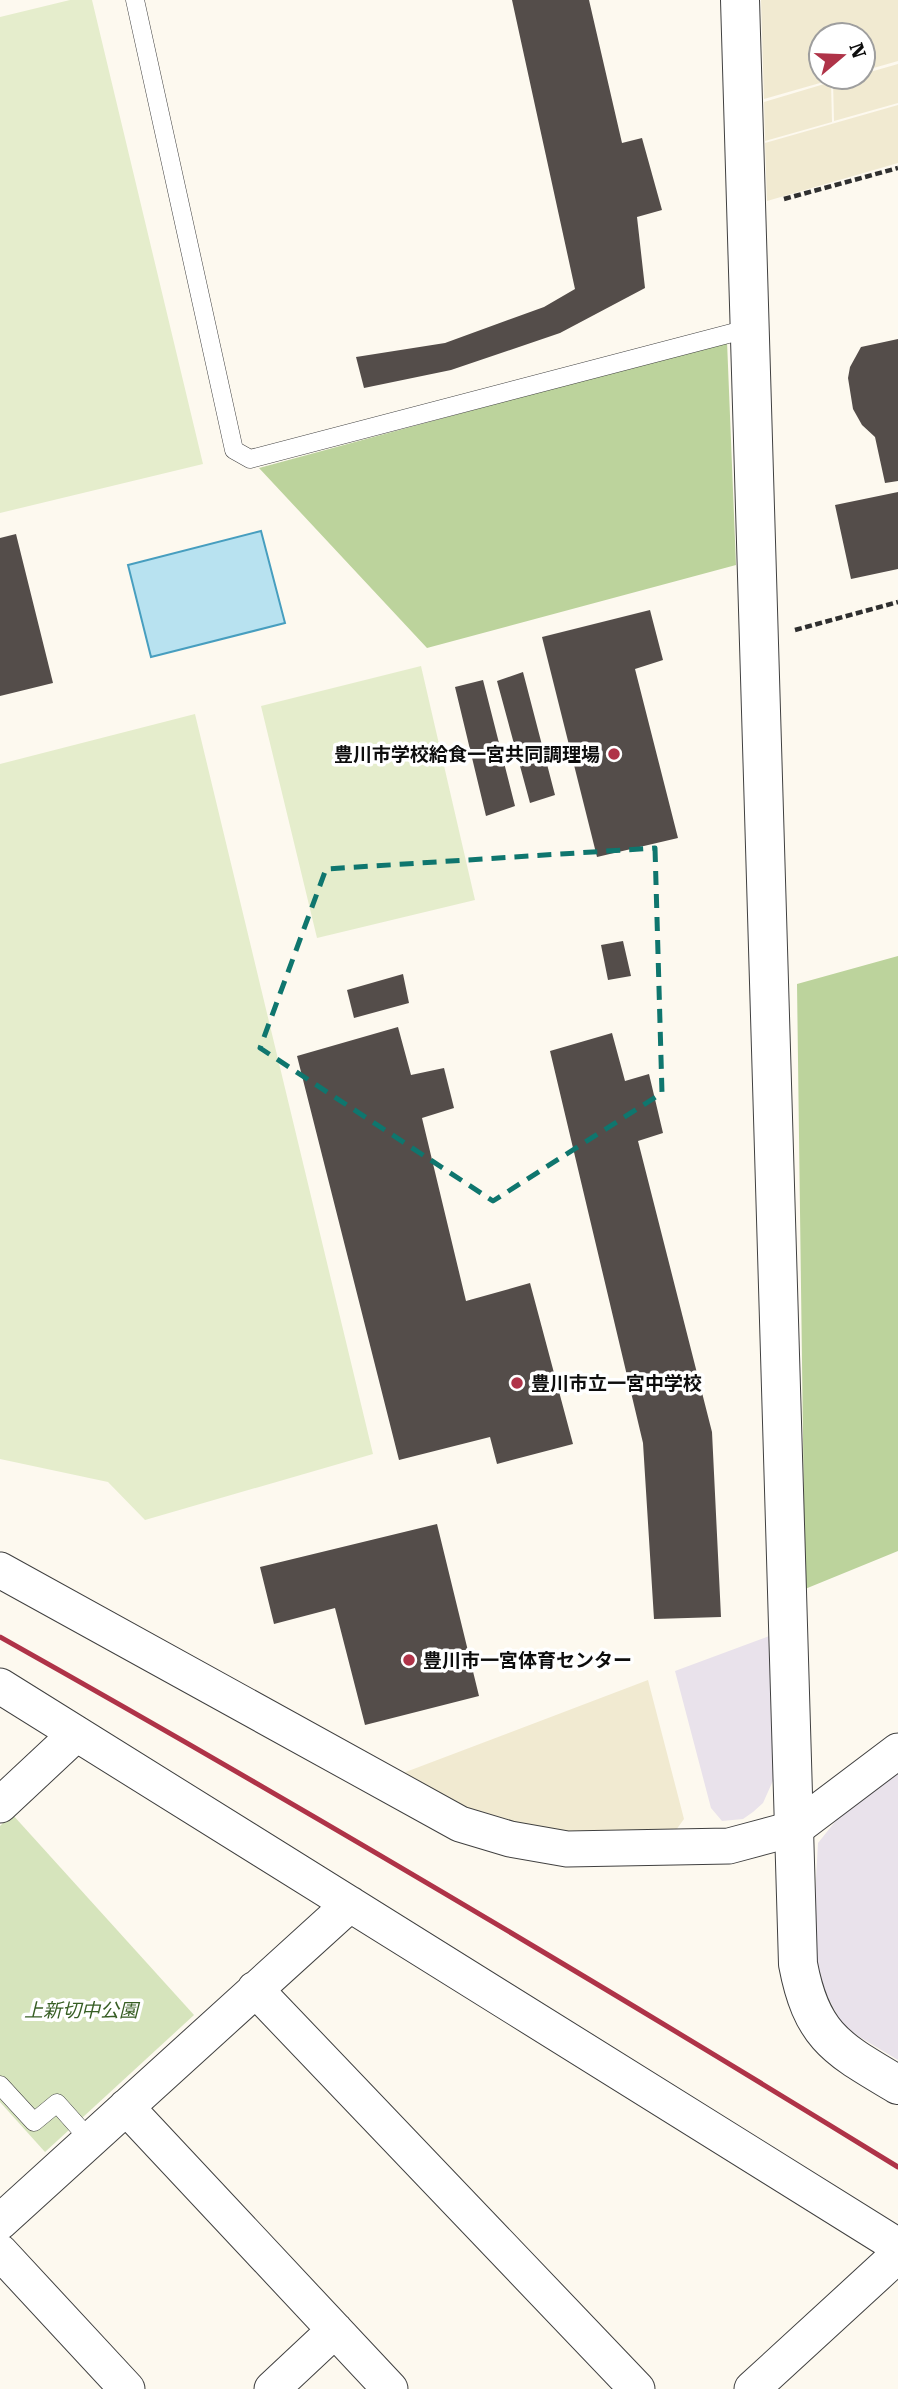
<svg xmlns="http://www.w3.org/2000/svg" width="898" height="2389" font-family="'Roboto Serif','Noto Sans JP',serif">
  <rect width="100%" height="100%" fill="#fdf9ef"/>
  <path fill="#e9e2eb" d="M772,1635L776,1774L763,1803L753,1812L743,1819L722,1821L711,1808L675,1671Z
    M898,1766V2060L843,2027L819,1979L812,1950L818,1843L850,1803Z"/>
  <path fill="#f1ead1" d="M761,0H898V61L863,71V35H821V77H841L764,99Z
    M898,64V103L834,121L833,82L863,77V74Z
    M831,82L832,122L765,141L764,102Z
    M898,105V163L767,201L765,143Z
    M648,1680L684,1819L676,1830L589,1836L527,1825L466,1807L403,1773Z"/>
  <path fill="#d6e4bc" d="M12,1814L194,2015L45,2152L0,2102V1826Z"/>
  <path fill="#bcd39c" d="M727,341L736,565L427,648L259,468Z
    M898,956V1551L805,1589L797,984Z"/>
  <path fill="#e5edcc" d="M70,0H92L203,464L0,513V17Z
    M421,666L475,900L317,938L261,706Z
    M195,714L373,1454L145,1520L108,1482L0,1459V764Z"/>
  <path fill="#b8e2f0" stroke="#479ebf" stroke-width="2" d="M261,531L285,623L151,657L128,565Z"/>
  <path fill="#544d4a" d="M512,0H589L622,143L642,138L662,210L637,217L645,288L560,333L451,370L364,388L356,357L445,343L544,307L575,289Z
    M898,339V481L885,483L875,437L862,425L853,409L848,378L850,367L861,347Z
    M898,492V569L851,579L835,505Z
    M16,534L53,683L0,696V538Z
    M650,610L663,660L635,669L678,838L597,857L542,637Z
    M523,672L555,795L530,803L497,681Z
    M483,680L515,806L486,816L455,687Z
    M623,941L631,976L608,980L601,945Z
    M403,974L409,1003L354,1018L347,990Z
    M398,1027L411,1075L444,1068L454,1108L422,1118L466,1301L530,1283L573,1444L497,1464L490,1437L399,1460L297,1056Z
    M612,1033L625,1081L649,1074L663,1133L638,1141L712,1432L721,1617L654,1619L643,1443L550,1051Z
    M437,1524L479,1696L365,1725L335,1608L274,1624L260,1567Z"/>
  <g fill="none" stroke-linecap="round" stroke-linejoin="round">
    <defs>
      <path id="service" d="M135,0L234,450L250,459L751,328
        M0,2085L34,2122L57,2103L90,2140"/>
      <path id="minor" d="M0,1570L460,1824L510,1839L567,1849L729,1846L796,1828L898,1751
        M0,1686L898,2246
        M0,1805L76,1734
        M255,1989L637,2389
        M126,2107L390,2389
        M0,2222L350,1904
        M0,2252L127,2389
        M272,2389L335,2330
        M752,2389L898,2255"/>
      <path id="tertiary" d="M740,0L798,1964C812,2038 838,2049 898,2085"/>
    </defs>
    <use href="#service" stroke="#404040" stroke-width="19"/>
    <use href="#minor" stroke="#404040" stroke-width="37"/>
    <use href="#tertiary" stroke="#404040" stroke-width="40"/>
    <path stroke="#2f2f2f" stroke-width="4.5" stroke-dasharray="7 3.5" stroke-linecap="butt" d="M784,199L898,168
      M795,630L898,602"/>
    <use href="#service" stroke="#fff" stroke-width="18"/>
    <use href="#minor" stroke="#fff" stroke-width="35"/>
    <use href="#tertiary" stroke="#fff" stroke-width="38"/>
    <path stroke="#af3348" stroke-width="5" d="M0,1637C303,1807 602,1985 898,2167"/>
  </g>
  <path fill="none" stroke="#0f766e" stroke-width="5" stroke-dasharray="14 9" stroke-linejoin="round" d="M655,848L662,1093L493,1201L260,1048L326,869Z"/>
  <g fill="#af3348" stroke="#fff" stroke-width="2.5">
    <circle cx="614" cy="754" r="7"/>
    <circle cx="517" cy="1383" r="7"/>
    <circle cx="409" cy="1660" r="7"/>
  </g>
  <g text-anchor="middle" dominant-baseline="central" stroke-width="7" stroke-linejoin="round" paint-order="stroke">
    <g font-size="19" font-weight="bold" fill="#0d0d0d" stroke="#fff" text-anchor="start">
      <text x="600" y="754" text-anchor="end">豊川市学校給食一宮共同調理場</text>
      <text x="531" y="1383">豊川市立一宮中学校</text>
      <text x="423" y="1660">豊川市一宮体育センター</text>
    </g>
    <g font-size="19" font-style="italic" fill="#375e24" stroke="#fff">
      <text x="81" y="2010">上新切中公園</text>
    </g>
  </g>
  <g transform="translate(842 56) rotate(71)"><circle r="33" fill="#ffffff" stroke="#9e9e9e" stroke-width="2"/>
  <path d="M0-5L12 26L0 18L-12 26Z" fill="#af3348"/>
  <text y="-10" font-size="19" font-weight="bold" text-anchor="middle" fill="#0d0d0d">N</text>
  </g>
</svg>
